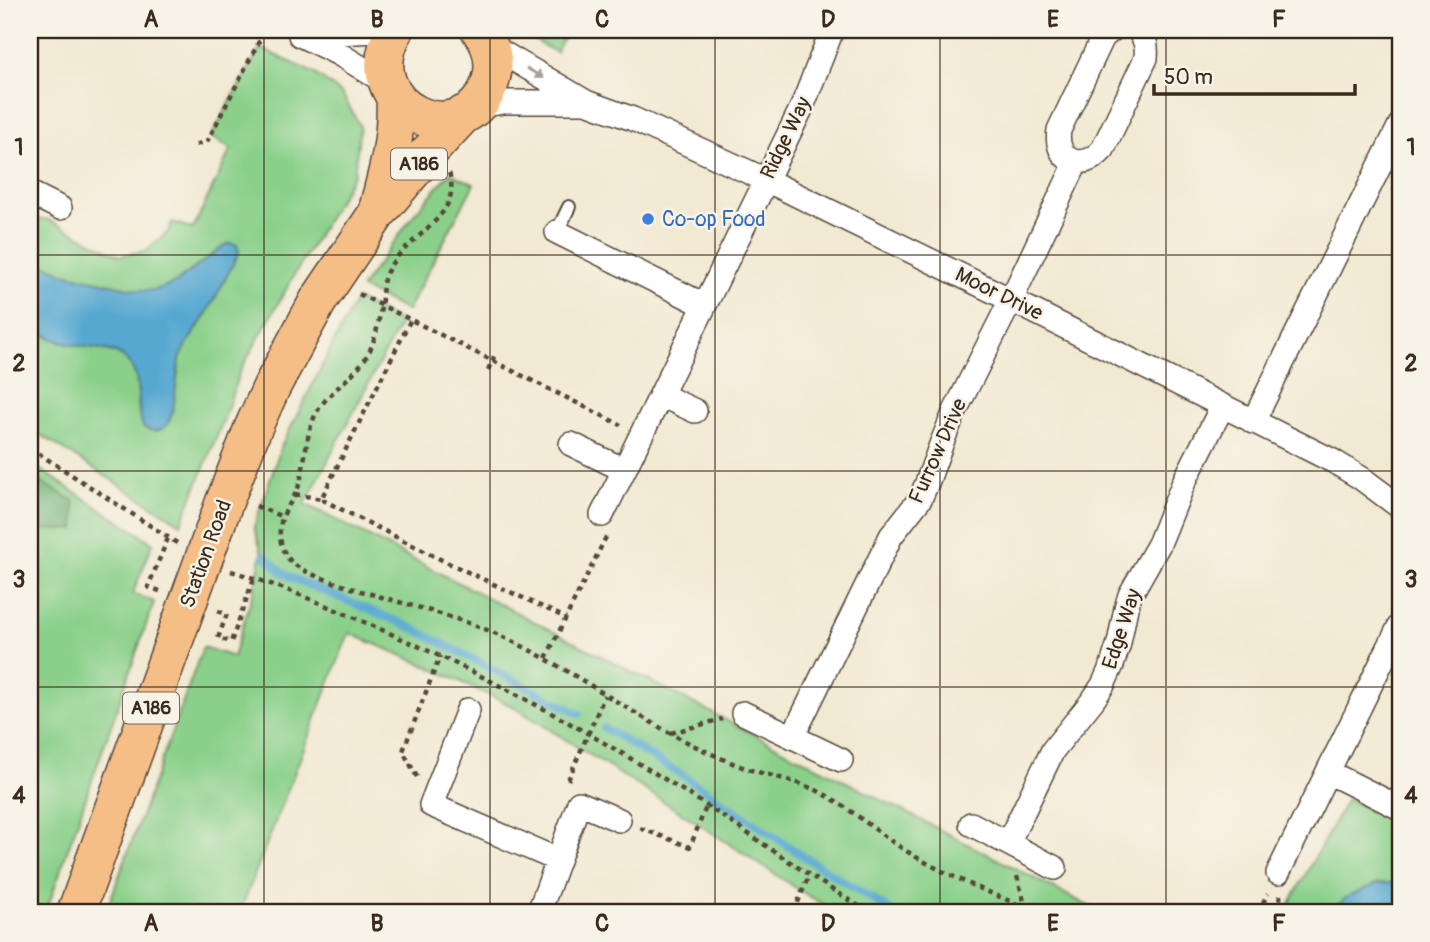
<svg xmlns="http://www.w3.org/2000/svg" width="1430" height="942" font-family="Pangolin,sans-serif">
  <rect width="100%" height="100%" fill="#f7f3e8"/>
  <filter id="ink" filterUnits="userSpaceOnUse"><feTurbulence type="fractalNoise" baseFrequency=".0143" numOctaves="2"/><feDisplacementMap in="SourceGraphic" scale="14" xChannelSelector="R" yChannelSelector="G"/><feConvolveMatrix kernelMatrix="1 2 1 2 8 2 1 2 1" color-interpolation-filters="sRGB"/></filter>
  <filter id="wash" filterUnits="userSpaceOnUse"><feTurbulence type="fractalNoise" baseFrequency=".00686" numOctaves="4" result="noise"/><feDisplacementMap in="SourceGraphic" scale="28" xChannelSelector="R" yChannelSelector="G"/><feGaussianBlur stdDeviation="1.57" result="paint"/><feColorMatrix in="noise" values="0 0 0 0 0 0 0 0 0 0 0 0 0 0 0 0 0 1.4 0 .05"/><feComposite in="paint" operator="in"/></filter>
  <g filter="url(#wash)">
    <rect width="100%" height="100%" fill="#f2e9d2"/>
    <path fill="#8ad08a" stroke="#627d54" stroke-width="2" d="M523,30H567L556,52L542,45Z
      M260,48L314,73L342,94L360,126L354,174L293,277L239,373L225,416L181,524L30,428V328C41,334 54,340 66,343C90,350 128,344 136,377C138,389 138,403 139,415L171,417L180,359L189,340L205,317L239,252L225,245L175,283L155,290H137L63,273L43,264L30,254V220L47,219L120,256L145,251L168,232L172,222L193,229L231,149L211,137Z
      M450,173L474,184L407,311L361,288L415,213Z
      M356,299L401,322L305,504L1100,912H836L802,892L699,824L514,707L434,669L349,633L240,912H106L203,647L233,657L254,590L262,553L254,527L281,447Z
      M30,463L153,543L133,593L154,602L46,912H30Z
      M1347,799L1400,825V882L1376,884L1330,910L1329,912H1285Z"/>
    <path fill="#6fb276" stroke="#556e4a" stroke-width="2" d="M30,476L74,501L75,529L42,530L30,523Z"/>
    <path fill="#56a8d1" stroke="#486978" stroke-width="2" d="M231,243L237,245L239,252C228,273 218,294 206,314C198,328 187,341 181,356C174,374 178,410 167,424C161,433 151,432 143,427C137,409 140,390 135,374C125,343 90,350 65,343C53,339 41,334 30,328V254L43,264L63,273L137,290H155L175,283L225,245Z
      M1400,882V912H1329L1347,897L1376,884Z"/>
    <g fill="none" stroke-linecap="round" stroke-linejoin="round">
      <path stroke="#56a8d1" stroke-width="8" d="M265,556L282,572L292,578L406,625L446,645L579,714
        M604,728L690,780L803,856L893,912"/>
    </g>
  </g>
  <g filter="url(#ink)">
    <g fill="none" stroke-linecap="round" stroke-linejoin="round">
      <defs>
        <path id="lane" d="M557,232L569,207"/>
        <path id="street" d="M1112,30L1103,37L1059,130C1054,161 1082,173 1103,149L1146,58C1147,47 1146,39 1138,30
          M487,40L501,52L586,102L633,119L766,180L1011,300L1333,461L1361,478L1400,507
          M388,84L339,54L300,35L394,30
          M474,107L503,102H583
          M30,193L60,208
          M557,232L704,305
          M661,395L695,411
          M1253,422L1400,125
          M571,444L624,470
          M602,515L802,107L832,30
          M468,710L431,805L558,860
          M743,713L841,760
          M793,736L891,536L920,499L927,483L942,442L955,411L1011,300L1076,163
          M1328,772L1400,808
          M971,824L1055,868
          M1008,843L1053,750L1093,700L1103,685L1112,665L1119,643L1126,608L1130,595L1159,544L1184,482L1222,407
          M1278,873L1400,625
          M539,912L579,803L619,820"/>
        <path id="primary" d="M395,30C350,108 466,160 491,80C496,62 491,44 480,30
          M379,204C389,167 397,136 395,97
          M76,912L224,503L253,428L272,386L318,301L376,215L427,154L464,114"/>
      </defs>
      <use href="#lane" stroke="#564739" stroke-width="16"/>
      <use href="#street" stroke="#564739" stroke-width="26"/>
      <use href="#primary" stroke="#564739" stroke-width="40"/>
      <path stroke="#564739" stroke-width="4.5" stroke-dasharray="5 5" stroke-linecap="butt" d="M196,145L208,140L265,30
        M449,173C464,218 405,236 388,270C381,281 383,294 381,307C379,321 376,337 370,350C360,371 338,385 323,403C303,428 308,459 298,488C293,501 281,513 280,528C279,538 282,551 288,558C299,572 323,578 339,584C390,601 443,612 492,632C555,659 610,700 670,733C694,746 719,758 745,768C769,776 795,780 818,791C849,806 878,834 908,852C948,877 992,893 1035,912
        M359,294L621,425
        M410,321L321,499L442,560L566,618
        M488,370L496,352
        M30,448L177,543
        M295,494L321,499
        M256,506L283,517
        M231,571C285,587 337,610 389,633C489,677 581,727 674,785C740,826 802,873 869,912
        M160,591L148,587L168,538
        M218,611L227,614L218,638L231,642L254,578
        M546,658L606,537
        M671,733L722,719
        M417,777L403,751L440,656
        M568,780L605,695
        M640,828L690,847L706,807
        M1017,876L1026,908L1024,912
        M1280,895L1281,912
        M794,912L809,875
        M1258,912L1268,894"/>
      <use href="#lane" stroke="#fff" stroke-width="12"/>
      <use href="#street" stroke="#fff" stroke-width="23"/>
      <use href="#primary" stroke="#f6be87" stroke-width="37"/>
    </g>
    <defs><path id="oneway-solid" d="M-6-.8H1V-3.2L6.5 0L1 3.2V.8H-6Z" transform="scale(1.75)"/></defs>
    <use fill="#a79f9a" href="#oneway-solid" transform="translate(535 73) rotate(30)"/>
  </g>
  <path fill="none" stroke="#3b2a1e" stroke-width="2" stroke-opacity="0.55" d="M264,30V912M490,30V912M715,30V912M940,30V912M1166,30V912M30,255H1400M30,471H1400M30,687H1400"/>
  <circle fill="#3f7fe0" stroke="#f7f3e8" stroke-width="2.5" cx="648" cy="219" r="7"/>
  <g text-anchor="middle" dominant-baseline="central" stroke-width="5" stroke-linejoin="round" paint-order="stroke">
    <g fill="#f7f3e8" stroke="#73665b" stroke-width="2">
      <rect x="391" y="148.5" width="56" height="31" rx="5"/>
      <rect x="123" y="692.5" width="56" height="31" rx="5"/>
    </g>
    <g font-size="19" font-weight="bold" fill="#3b2a1e">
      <text x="419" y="164">A186</text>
      <text x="151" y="708">A186</text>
    </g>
    <g font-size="21" fill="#3b2a1e" stroke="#f7f3e8">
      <text transform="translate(786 138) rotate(-64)">Ridge Way</text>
      <text transform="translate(999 294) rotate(26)">Moor Drive</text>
      <text transform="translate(938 451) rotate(-66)">Furrow Drive</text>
      <text transform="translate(206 554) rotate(-70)">Station Road</text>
      <text transform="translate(1122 629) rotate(-72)">Edge Way</text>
    </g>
    <g font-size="21" fill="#366cbe" stroke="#f7f3e8" text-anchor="start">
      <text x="662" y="219">Co-op Food</text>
    </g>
  </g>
  <rect width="1430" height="942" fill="none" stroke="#f7f3e8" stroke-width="77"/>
  <path d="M1154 84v10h201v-10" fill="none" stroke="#3b2a1e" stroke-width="3.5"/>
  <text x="1164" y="84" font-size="21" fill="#3b2a1e" stroke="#f7f3e8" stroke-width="5" paint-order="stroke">50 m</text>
  <rect x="38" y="38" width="1354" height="866" fill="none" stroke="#3b2a1e" stroke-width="2.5"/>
  <g font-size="23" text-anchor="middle" font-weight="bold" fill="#3b2a1e">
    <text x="151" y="27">A</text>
    <text x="377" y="27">B</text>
    <text x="602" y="27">C</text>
    <text x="828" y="27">D</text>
    <text x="1053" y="27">E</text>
    <text x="1279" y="27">F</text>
    <text x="19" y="155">1</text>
    <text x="1411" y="155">1</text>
    <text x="19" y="371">2</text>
    <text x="1411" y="371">2</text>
    <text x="19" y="587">3</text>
    <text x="1411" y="587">3</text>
    <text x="19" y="803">4</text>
    <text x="1411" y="803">4</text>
    <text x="151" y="931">A</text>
    <text x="377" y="931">B</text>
    <text x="602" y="931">C</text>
    <text x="828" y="931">D</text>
    <text x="1053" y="931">E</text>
    <text x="1279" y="931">F</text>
  </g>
</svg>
